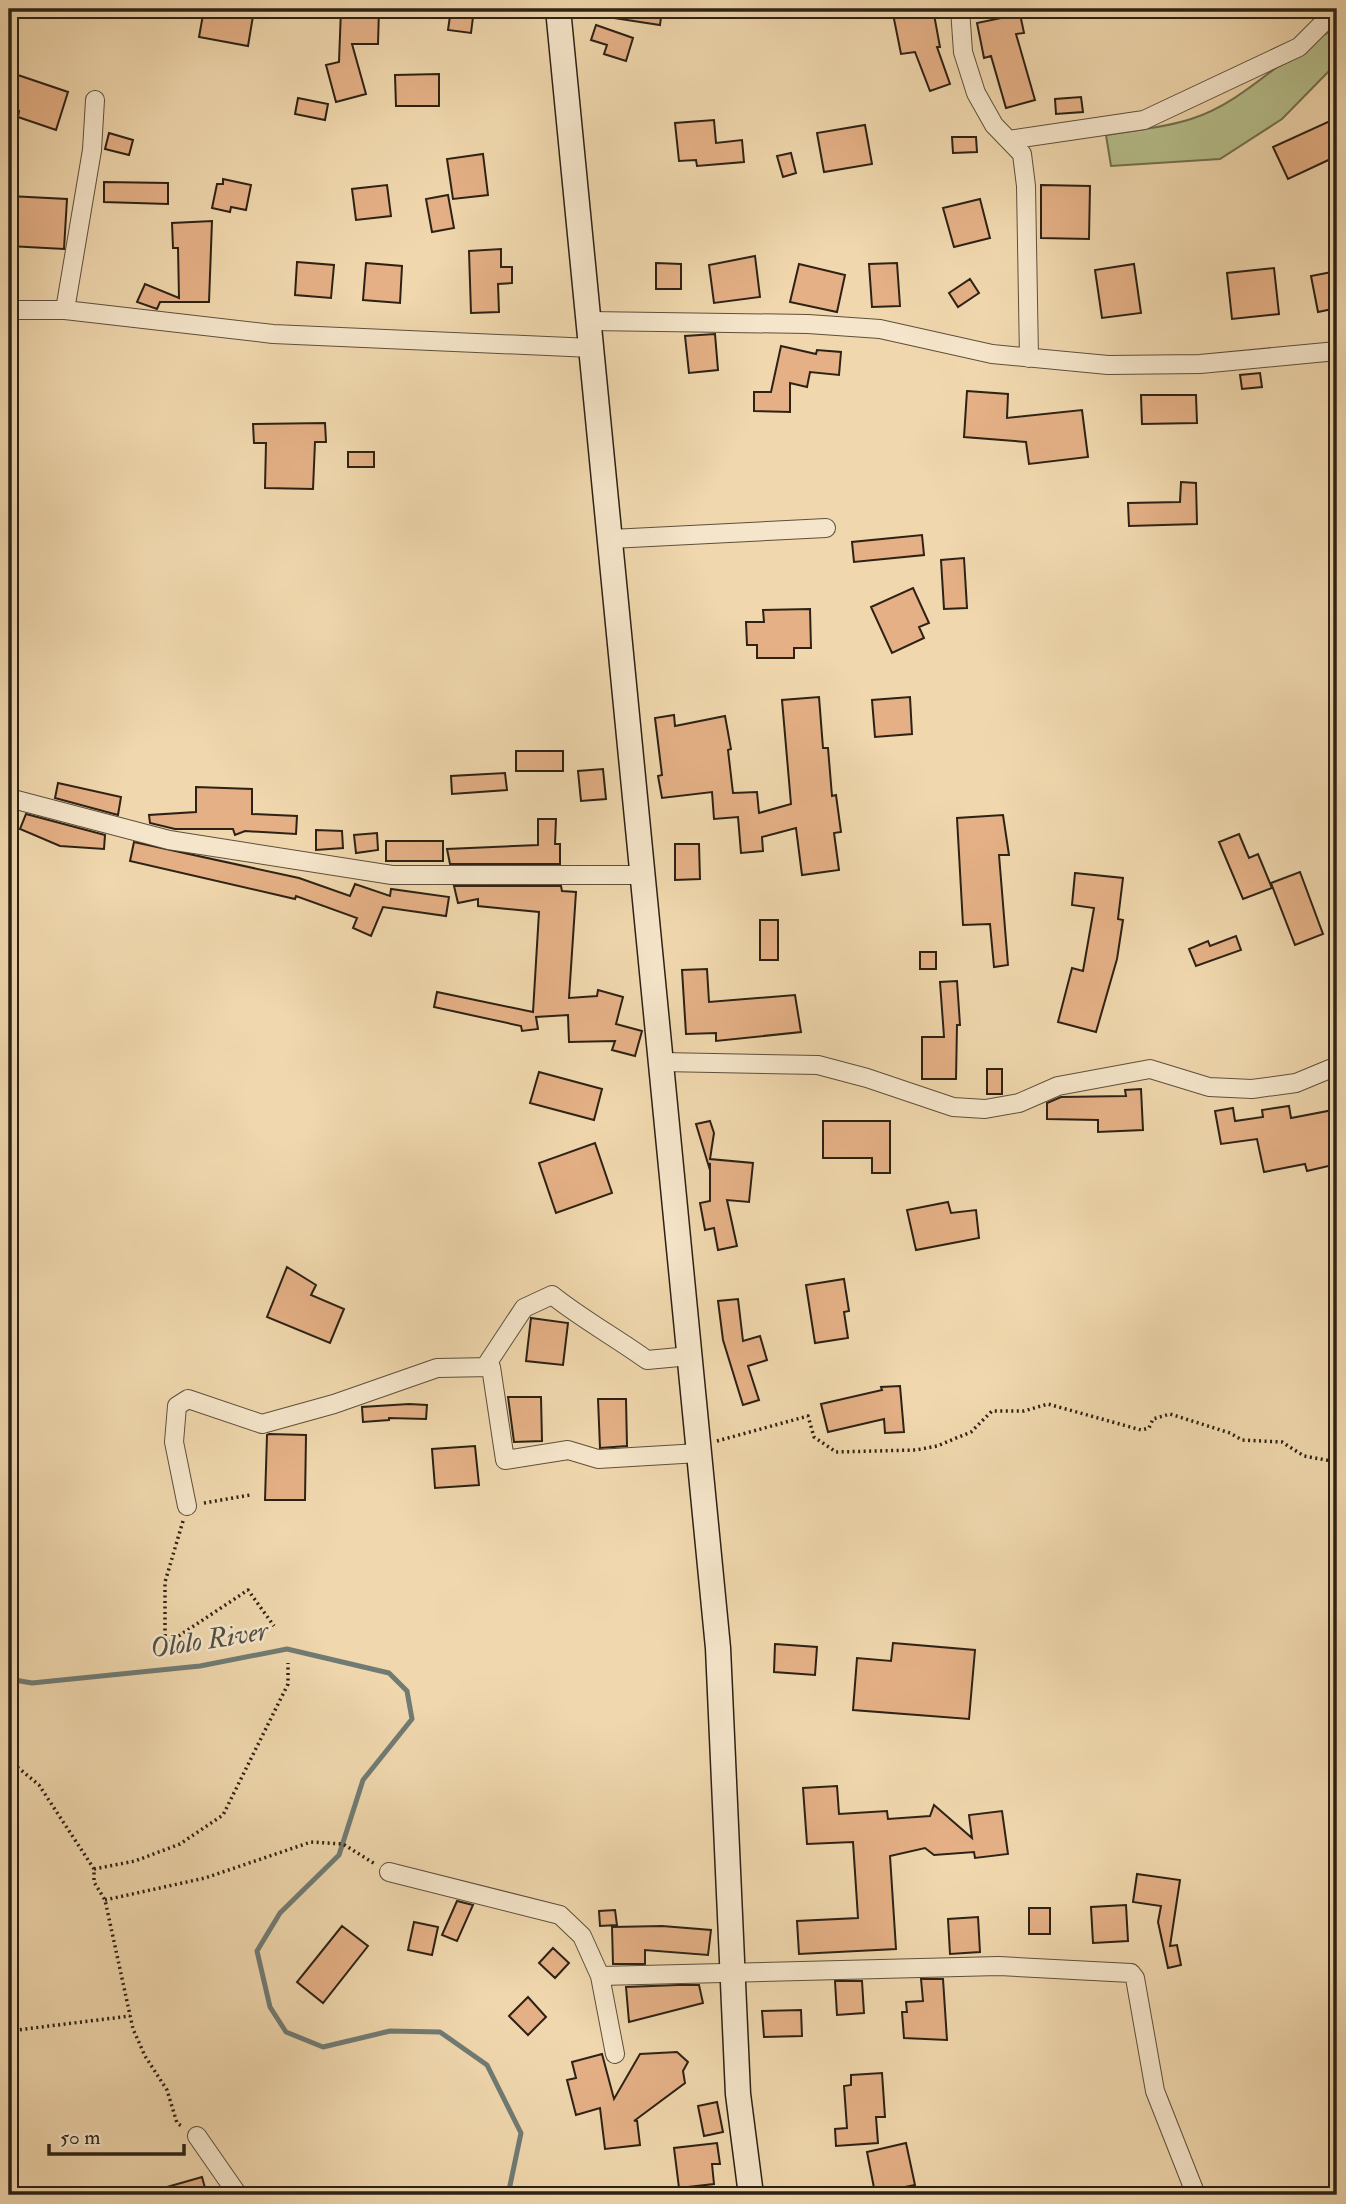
<svg xmlns="http://www.w3.org/2000/svg" width="1346" height="2204" font-family="'IM FELL Double Pica',serif">
  <rect width="100%" height="100%" fill="#f0d7ad"/>
  <filter id="stains"><feTurbulence type="fractalNoise" baseFrequency=".00286" numOctaves="4"/><feColorMatrix values="0 0 0 0 .2 0 0 0 0 .09 0 0 0 0 .02 0 0 0 .5 -.17"/></filter>
  <radialGradient id="worn" r=".72"><stop offset=".6" stop-color="#630" stop-opacity="0"/><stop offset="1" stop-color="#630" stop-opacity=".3"/></radialGradient>
  <path fill="#b6bf8c" stroke="#727050" stroke-width="2" d="M1337,28V68L1331,69L1282,119L1220,159L1111,166L1106,135C1134,130 1164,128 1191,119C1246,102 1285,52 1337,28Z"/>
  <g fill="none" stroke-linecap="round" stroke-linejoin="round">
    <path stroke="#707b74" stroke-width="5" d="M9,1679L32,1683L200,1666L287,1649L389,1673L407,1691L412,1719L363,1780L339,1855L280,1913L257,1951L270,2007L286,2032L323,2047L390,2031L440,2032L487,2065L521,2133L508,2195"/>
  </g>
  <path fill="#e5b086" stroke="#2d2215" stroke-width="2" d="M204,9L254,10L248,46L199,37Z
    M341,9H379L378,44H352L366,94L336,102L326,65L339,62Z
    M451,9H474L471,33L448,30Z
    M608,9H662L660,25L607,17Z
    M892,9H933L940,47H937L950,84L930,91L915,52L901,54Z
    M1020,14L1024,33L1016,34L1035,100L1006,108L991,56L984,58L977,23Z
    M596,25L633,38L626,61L604,54L607,45L591,40Z
    M9,72L68,92L56,130L18,117L19,111L9,107Z
    M439,74V106H396L395,75Z
    M1081,97L1083,112L1056,114L1055,99Z
    M298,98L328,104L325,120L295,114Z
    M714,120L716,143L742,140L744,162L697,166L696,160L679,161L675,123Z
    M1330,121L1337,136V156L1288,179L1273,147Z
    M865,125L872,164L824,172L817,133Z
    M109,133L133,140L129,155L105,149Z
    M952,137H976L977,152L953,153Z
    M791,153L796,173L783,177L777,156Z
    M483,154L488,195L453,199L447,159Z
    M223,179L251,185L246,210L231,207L230,212L212,208L217,184H223Z
    M104,182L168,183V204L104,202Z
    M387,185L391,216L356,220L352,189Z
    M1041,185L1090,186L1089,239L1041,238Z
    M448,195L454,228L432,232L426,199Z
    M9,196L67,199L64,249L9,246Z
    M980,199L990,238L954,247L943,208Z
    M212,221L209,302H160L157,309L137,302L145,284L179,298L178,248H173L172,223Z
    M501,249V267H512V283L498,284L499,312L471,313L469,251Z
    M755,256L760,297L714,303L709,265Z
    M297,262L334,265L331,298L295,295Z
    M366,263L402,266L400,303L363,300Z
    M656,263L681,264V289H656Z
    M897,263L900,306L872,307L869,264Z
    M799,264L845,275L837,312L790,302Z
    M1134,264L1141,313L1102,318L1095,270Z
    M1274,268L1279,314L1232,319L1227,273Z
    M1337,271V308L1318,312L1311,276Z
    M970,279L979,293L958,307L949,293Z
    M715,334L718,370L689,373L685,336Z
    M781,346L816,354L817,350L841,352L839,375L810,372L807,387L790,383V412L754,411V392H771Z
    M1260,373L1262,387L1242,389L1240,375Z
    M967,391L1008,394L1007,418L1082,410L1088,457L1029,464L1026,442L964,437Z
    M1141,395H1196L1197,423L1142,424Z
    M325,423L326,442H315L313,489L265,488L266,443H254L253,424Z
    M348,452H374V467H348Z
    M1181,482L1196,483L1197,524L1129,526L1128,503L1180,502Z
    M922,535L924,555L854,562L852,542Z
    M964,558L967,608L944,609L941,560Z
    M913,588L929,623L919,627L924,638L892,653L871,607Z
    M810,609L811,648H794V658H757V645H747L746,622H764L763,610Z
    M819,697L823,748H828L832,796L836,795L841,832L834,833L839,870L802,875L796,828L762,837L763,851L741,853L738,817L714,819L712,792L662,798L658,776L662,775L655,718L674,715L675,726L725,716L731,749L728,750L733,793L757,792L759,813L791,804L782,700Z
    M910,697L912,734L875,737L872,700Z
    M516,751H563V771H516Z
    M603,769L606,799L581,801L578,771Z
    M505,773L507,790L452,794L451,776Z
    M58,783L121,797L118,815L55,798Z
    M196,787L252,789V814L297,816L296,834L245,831L235,835L233,829H175L150,823L149,815L196,812Z
    M26,814L105,835L104,849L60,846L20,829Z
    M1003,815L1009,855H999L1008,965L994,967L990,924L963,925L957,818Z
    M538,819H556L555,844H560V864H450L447,849L538,845Z
    M316,830L342,831L343,848L316,850Z
    M377,833L378,850L356,853L354,835Z
    M1239,834L1249,858L1258,854L1272,888L1243,899L1219,842Z
    M386,841H443V861H386Z
    M134,842L299,878L350,896L355,884L390,896L391,889L449,897L446,916L383,907L371,936L353,928L357,918L296,896L295,899L130,861Z
    M675,844H699L700,879L675,880Z
    M1300,872L1323,934L1295,945L1271,883Z
    M1075,873L1123,878L1118,919L1123,920L1117,959L1096,1032L1058,1022L1072,968L1083,971L1094,908L1072,905Z
    M454,886H561L562,891L576,892L569,998L597,996L598,990L623,997L616,1024L642,1031L635,1056L612,1050L615,1041L569,1042L568,1015L536,1017L538,1029L522,1031L521,1026L434,1007L437,992L533,1012L539,912L478,906V899L458,903Z
    M760,920H778V960H760Z
    M1236,936L1241,950L1196,966L1189,949L1208,941L1210,946Z
    M920,952H936V969H920Z
    M707,969L709,1002L795,995L801,1032L716,1041V1033L686,1034L682,970Z
    M957,981L960,1025H957L956,1079H922V1037H944L940,982Z
    M987,1069H1002V1094H987Z
    M539,1072L602,1089L594,1120L530,1103Z
    M1141,1089L1143,1130L1098,1132V1120L1047,1119V1103L1061,1097L1126,1096L1125,1090Z
    M1289,1106L1291,1118L1333,1110L1337,1132V1142L1334,1143L1337,1164L1307,1171L1305,1164L1264,1172L1257,1139L1221,1144L1215,1111L1233,1108L1235,1121L1263,1117L1262,1110Z
    M710,1121L714,1133L710,1159L753,1163L749,1202L727,1200L737,1246L718,1250L714,1228L705,1230L700,1203L710,1201V1163L709,1167L696,1124Z
    M823,1121H890V1173H872V1158H823Z
    M595,1143L612,1193L556,1213L539,1163Z
    M948,1202L951,1213L976,1210L979,1238L916,1250L907,1210Z
    M287,1267L316,1285L311,1295L344,1309L330,1343L267,1317Z
    M844,1279L849,1311L844,1312L848,1338L815,1343L806,1285Z
    M738,1299L743,1341L760,1336L767,1360L748,1366L759,1400L743,1405L723,1340L718,1301Z
    M531,1318L568,1323L563,1365L526,1361Z
    M900,1386L904,1432L885,1433L884,1419L828,1432L821,1404L882,1390L881,1387Z
    M508,1397H541L542,1441L514,1442Z
    M598,1399H626L627,1446L600,1448Z
    M409,1404L427,1405L426,1419L389,1418V1420L363,1422L362,1407Z
    M269,1434L306,1435L305,1500H265L267,1435Z
    M475,1446L479,1485L435,1488L432,1449Z
    M893,1643L975,1650L969,1719L853,1710L857,1658L891,1661Z
    M775,1644L817,1647L815,1675L774,1672Z
    M837,1786L839,1814L887,1811L888,1819L930,1816L934,1805L972,1838L969,1815L1002,1811L1008,1854L975,1858L974,1852L934,1855L925,1848L890,1856L896,1949L799,1954L797,1921L858,1918L853,1842L807,1844L803,1788Z
    M1137,1874L1180,1880L1170,1946L1177,1945L1181,1965L1168,1968L1158,1922L1161,1906L1133,1902Z
    M457,1901L473,1905L457,1941L442,1935Z
    M1126,1905L1128,1941L1093,1943L1091,1907Z
    M1029,1908H1050V1934H1029Z
    M615,1910L617,1925L600,1926L599,1911Z
    M978,1917L980,1952L950,1954L948,1919Z
    M414,1922L438,1927L432,1955L408,1950Z
    M342,1926L368,1946L323,2003L297,1982Z
    M662,1926L711,1930L708,1955L645,1950V1964H613L612,1927Z
    M553,1948L569,1963L555,1978L539,1963Z
    M921,1979H943L947,2040L904,2038L902,2012H907L906,2002L923,2001Z
    M835,1981H862L864,2013L837,2015Z
    M678,1985H699L703,2003L629,2022L626,1987Z
    M528,1997L546,2017L528,2035L509,2016Z
    M801,2010L802,2036L764,2037L762,2011Z
    M677,2052L688,2062L683,2071L685,2083L634,2121L637,2120L640,2145L605,2149L600,2108L576,2115L567,2080L576,2078L572,2062L602,2054L614,2099L640,2054Z
    M882,2073L885,2117H876L878,2143L836,2146L835,2129L847,2128L844,2086L851,2085V2075Z
    M717,2102L723,2132L704,2136L698,2106Z
    M717,2143L720,2164H712L714,2184L679,2188L674,2148Z
    M906,2143L915,2185L875,2193L867,2152Z
    M202,2177L207,2195H154L153,2191Z"/>
  <g fill="none" stroke-linecap="round" stroke-linejoin="round">
    <defs>
      <path id="minor" d="M960,9L963,52L976,93L994,125L1022,154L1026,186L1029,358
        M1009,140L1144,120L1299,47L1337,9
        M9,310H65L273,334L592,348
        M65,310L92,150L95,100
        M589,321L808,324L880,329L992,354L1108,365L1200,364L1337,351
        M611,539L826,528
        M9,798L169,840L392,875H643
        M662,1062L818,1065L867,1078L953,1107L985,1109L1019,1103L1058,1086L1150,1069L1209,1087L1252,1089L1296,1083L1337,1066
        M485,1367L524,1308L552,1295C582,1319 615,1337 647,1360L690,1356
        M187,1506L174,1442L177,1406L188,1399L262,1424L334,1404L437,1368L491,1367L505,1460L568,1450L598,1459L699,1453
        M389,1872L560,1915L582,1936L600,1976L615,2054
        M600,1976L999,1966L1131,1973L1135,1978L1155,2091L1196,2195
        M197,2136L238,2195"/>
      <path id="secondary" d="M558,9L718,1648L738,2094L751,2195"/>
    </defs>
    <use href="#minor" stroke="#5e4f3b" stroke-width="20"/>
    <use href="#secondary" stroke="#2d2215" stroke-width="27"/>
    <path stroke="#2d2215" stroke-width="3.5" stroke-dasharray="2 3.5" stroke-linecap="butt" d="M717,1441L808,1416L814,1437L836,1452L916,1450L937,1446L971,1432L992,1411H1024L1048,1404L1141,1430L1149,1428L1153,1419L1170,1414L1230,1433L1242,1440L1282,1442L1304,1456L1337,1462
      M204,1503L250,1495
      M183,1521L165,1582V1645L248,1590L274,1626
      M9,1760L39,1785L94,1869V1882L105,1900L133,2029L145,2056L167,2090L177,2123L183,2127
      M94,1869L135,1861L180,1844L223,1815L288,1684V1663
      M105,1900L205,1878L311,1842L343,1844L375,1864
      M9,2031L130,2016"/>
    <use href="#minor" stroke="#f5e5ca" stroke-width="18"/>
    <use href="#secondary" stroke="#f5e5ca" stroke-width="24"/>
  </g>
  <g text-anchor="middle" dominant-baseline="central" stroke-width="5" stroke-linejoin="round" paint-order="stroke">
    <g font-size="28" font-style="italic" fill="#4f4f45" stroke="#f5e5ca">
      <text transform="translate(209 1640) rotate(-9)">Ololo River</text>
    </g>
  </g>
  <rect width="1346" height="2204" fill="none" stroke="#f0d7ad" stroke-width="35"/>
  <rect x="10" y="10" width="1325" height="2183" fill="none" stroke="#2d2215" stroke-width="3.5"/>
  <rect x="18" y="18" width="1311" height="2169" fill="none" stroke="#2d2215" stroke-width="2"/>
  <path d="M49 2144v10h135v-10" fill="none" stroke="#2d2215" stroke-width="3.5"/>
  <text x="60" y="2144" font-size="21" fill="#2d2215" stroke="#f5e5ca" stroke-width="5" paint-order="stroke">50 m</text>
  <rect width="100%" height="100%" filter="url(#stains)"/>
  <rect width="100%" height="100%" fill="url(#worn)"/>
</svg>
